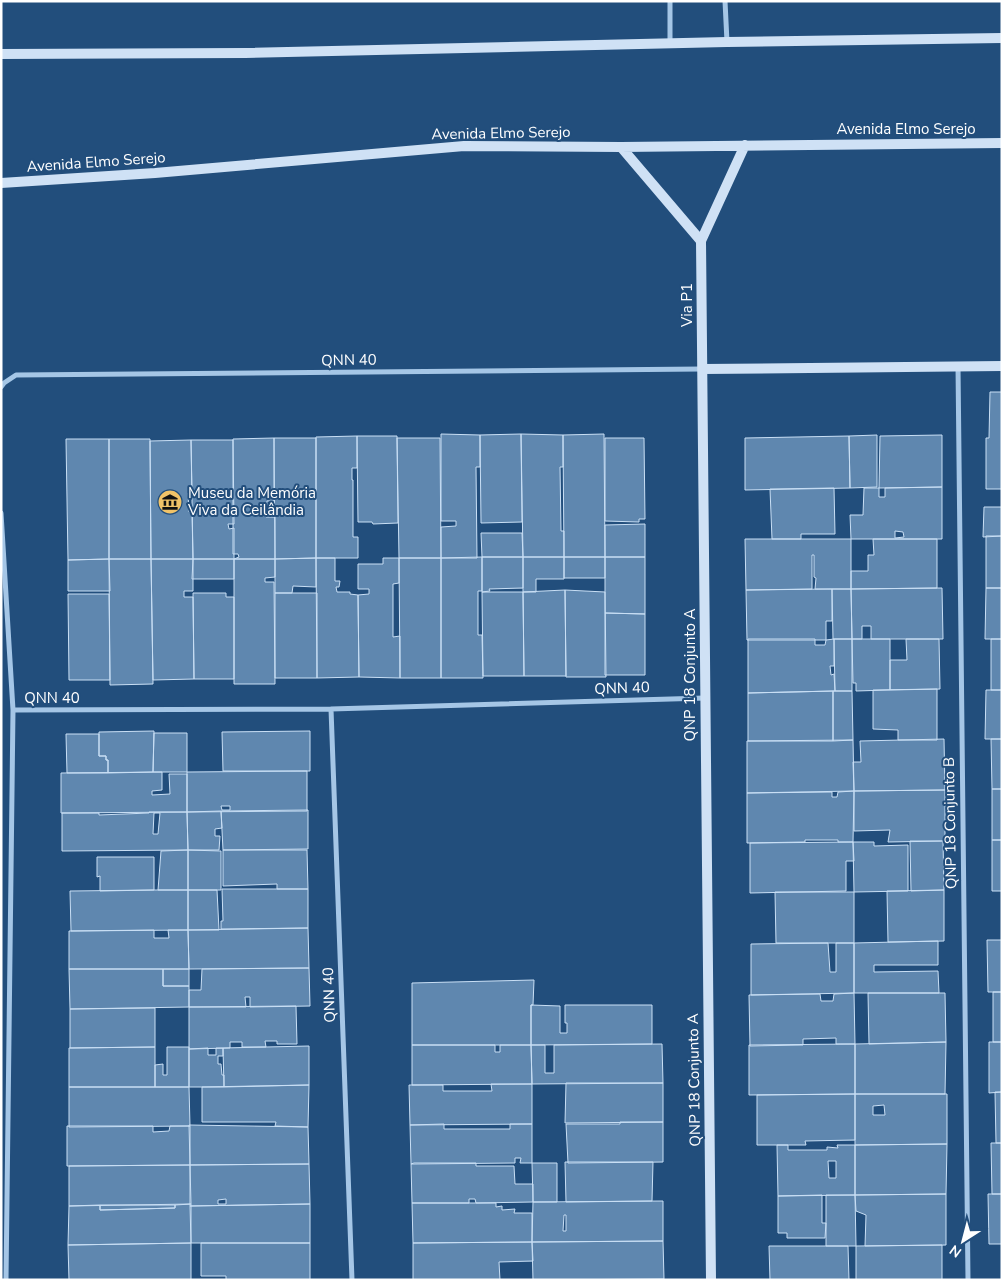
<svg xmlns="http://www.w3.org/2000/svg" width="1003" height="1281" font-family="'Nunito Sans',sans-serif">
  <rect width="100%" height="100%" fill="#224e7c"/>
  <path fill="#5f87af" stroke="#c9dff5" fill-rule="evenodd" d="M990,392H1002V489H986V438H989Z
    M441,434L480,435V467H476L477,558H441V527L456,526V521H441Z
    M521,434L522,522L481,523L480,435Z
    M521,434L563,435V467H560L561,531H564V557H523Z
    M604,434L605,557H564L563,435Z
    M877,435V487L850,488L849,436Z
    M942,435V487L879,488L880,436Z
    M357,436H397L398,523L373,524L372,522H358Z
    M357,436V468H352V480H353V537H358V558H316V437Z
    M849,436L850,488L745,490V438Z
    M274,438V501H267L266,517H275V559H234L239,557L238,554H233V439Z
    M274,438H316V558L275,559Z
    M397,438H440L441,558H399Z
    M605,438H644L645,519H639V522L605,521Z
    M66,439H109V559L68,560Z
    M109,439H150L151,559H109Z
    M191,440L192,493H188L189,512H192L193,559H151L150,441Z
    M191,440H233L234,524H228L229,529L234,528V559H193Z
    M942,487V539H851L850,515H863L864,488H879V497H885V488ZM895,531L903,532L904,537L895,538Z
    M834,488L835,534H801V539H772L770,489Z
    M984,507H1002V536L983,537Z
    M645,524V557H605V525Z
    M481,533H522L523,557H482Z
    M986,536H1002V588H986Z
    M745,539H851V589H815L816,578L814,577V555H812V589L746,590Z
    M873,539H937V588L851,589V571H868V555H874Z
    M482,557V591H478V635H482L483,678H441V558Z
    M482,557H523V588L489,589L490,591L482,592Z
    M523,557H564V579H536V592H523Z
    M564,557H605V578H564Z
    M605,557H645V614L605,613Z
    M316,558H335V581H340L339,587H336L337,592H350V594L358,595L359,677L317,678Z
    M316,558V587L293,586L292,593H275V559Z
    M383,558H399V583L393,584V637L400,636V678L359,677L358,595L369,594V589H358V564H383Z
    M399,558H441V678H400Z
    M109,559L110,591H68V560Z
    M109,559H151L153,684L110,685Z
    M151,559H193V591H184V597H193L194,679L153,680Z
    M193,559H234V579H192Z
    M234,559H275V577L265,578V582H274L275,684H234Z
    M942,588L943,639H871V626H862V639H852L851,589Z
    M986,588H1002V639H985Z
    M832,589V621H826V640H747L746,590Z
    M832,589H851L852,639H833Z
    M565,590L566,676H524L523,592Z
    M565,590L605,592L606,677H566Z
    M482,592H523L524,676H483Z
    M193,593H226V597H234V679H194Z
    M275,593H317V678H275Z
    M68,594H109L110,680H69Z
    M605,613L645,614V675H605Z
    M748,639H815V645H825L826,640L834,639V666H830L831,675L834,674L835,691L748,693Z
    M834,639H852V691H835Z
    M852,639H890V690L856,691V683H853Z
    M906,639H939L940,689L890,690V660H907Z
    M991,639H1002V690H991Z
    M937,689V740H898V730L873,729V690Z
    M986,690H1002V739H985Z
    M833,691V741H748V693Z
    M833,691H852L853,740L833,741Z
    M154,731L153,772L108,773V760H106V756H99V732Z
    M310,731V771H223L222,732Z
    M154,733H187V772H153Z
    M66,734H99V756H106V760H108V773H67Z
    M944,739L945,790L854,791L853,762H861L860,741Z
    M991,739H1002V789H992Z
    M853,740L854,791L747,793V741Z
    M307,771V811L187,812V772ZM221,806H230V810H222Z
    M162,772V790L152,791V795L170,794L169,774H187V812L61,813V773Z
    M992,789H1002V840H992Z
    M945,790V841L888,842L890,830L854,831V791Z
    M854,791L853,842H838V840H805V842L747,843V793L832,792V797H837L838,792Z
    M308,810V849L223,850L221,811Z
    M221,811L222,828L215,829V836H220L219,850H188L187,812Z
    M149,812H187L188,850L62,851V813H99V815L149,813ZM154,813H160L158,834H153Z
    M992,840H1002V891H992Z
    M910,841H943L944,890L911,891Z
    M853,842H874V846L908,845V891L854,892Z
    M853,842L854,861H846V891L750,893V843Z
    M188,850V890H158L161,851Z
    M188,850L221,851V890H188Z
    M223,850H307L308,889H277V884L223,886Z
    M97,857H154V890L100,891V876L97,877Z
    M222,889H308V928L221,929V921H223Z
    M154,890H188V930L71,931L70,891Z
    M188,890H217L219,930H188Z
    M944,890V941L888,942L887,891Z
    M775,892H854V943H776Z
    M308,928L309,968L189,969L188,930Z
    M154,930V938H169L168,930H188L189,969H69V931Z
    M987,940H1002V992H988Z
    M938,941V965H874V972L938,971L939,993H854V943Z
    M828,943L830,972H836V943H854V993L751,995V944Z
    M306,968H309L310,1006L250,1007V997H245L246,1007H189V990H201L202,969Z
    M69,969H163V986H189V1007L70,1009Z
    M163,969H189V986H163Z
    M534,980L533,1005H531V1045H412V983Z
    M993,992H1002V1042H993Z
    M854,993L855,1044H836V1038L803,1039V1045L750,1046L749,995L820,994L821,1001H833L834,994Z
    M868,993H945L946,1042L869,1044Z
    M531,1005L560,1006V1033H567V1023H565V1005H652V1044L531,1045Z
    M296,1006L297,1044H277V1041H265L266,1047H242V1042H230V1048L189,1049V1007Z
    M155,1008V1047L70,1048V1009Z
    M946,1042L945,1094H855V1044Z
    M989,1042H1002V1092L989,1093Z
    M662,1044L663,1083L532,1084L531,1045H545V1073H554V1045Z
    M855,1044V1094L749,1095V1045Z
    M412,1045H495V1052H500V1045H531L532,1084L412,1085Z
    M309,1046V1085L224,1087L223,1048Z
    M155,1047V1087H69V1048Z
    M167,1047H189V1087H155V1065L163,1064V1075H167Z
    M208,1048V1055H216V1048H223V1056H218V1064H221L222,1075H224V1087H189V1049Z
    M566,1083H663V1122L565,1123Z
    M491,1084H532V1124L410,1125L409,1085H443V1091H492Z
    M309,1085L308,1127L275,1126L276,1122H202V1087Z
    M69,1087H189L190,1126L69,1127Z
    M995,1092H1002V1143H996Z
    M855,1094H947V1144L855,1145ZM884,1105L885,1115H873V1106Z
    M855,1094V1140L805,1141L806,1145H757V1095Z
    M620,1122H663V1162L568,1163L566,1124H620Z
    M444,1124V1129H510V1124H532V1163H520L521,1158H515V1163L411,1164L410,1125Z
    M189,1125L308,1127L309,1164L190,1165Z
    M67,1126H153V1132L169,1131L170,1126H190V1165L67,1166Z
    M991,1143H1002V1194H992Z
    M947,1144L946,1194L855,1195V1145Z
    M777,1145H788V1150H827V1147L838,1148L837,1145H855V1195L778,1196ZM828,1161H836V1178H829Z
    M565,1162H653L652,1201L566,1202Z
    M414,1163H476V1166H514L515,1184H533V1202L476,1203L475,1199H469V1203H412L411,1164Z
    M532,1163H557V1202H533Z
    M309,1164L310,1204L190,1206V1165ZM226,1199V1204H218V1200Z
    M190,1165L191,1204L69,1206V1166Z
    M946,1194V1245L865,1246L866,1215L856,1211L855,1195Z
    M988,1194H1002V1244H989Z
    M822,1195V1223H826L825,1238H787V1233H778V1196Z
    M826,1195H855L856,1246H826Z
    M663,1201V1241L532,1242L533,1202ZM564,1215H566V1231H563Z
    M412,1203H496V1207L502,1206V1210L515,1209L514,1213H532V1242L413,1243Z
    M191,1204V1243L68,1245L69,1206L100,1205V1210L175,1208V1205Z
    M310,1204V1243H191L190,1206Z
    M100,1205H175V1208L100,1210Z
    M663,1241L664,1279L533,1280L532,1242Z
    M532,1242L533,1261L499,1262L500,1280H413V1243Z
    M191,1243V1280H69L68,1245Z
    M201,1243H310V1280H226V1276H201Z
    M942,1245V1280H856V1246Z
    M769,1246H848L849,1280H770Z"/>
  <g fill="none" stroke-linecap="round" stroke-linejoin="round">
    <path stroke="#a5c6e6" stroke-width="5" d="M725,1L727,42
      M670,43V1
      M958,366L968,1280
      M1,387L4,383L16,375L702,369
      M1,513L13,710L6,1280
      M331,709L352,1280
      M13,710L331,709L705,698"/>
    <path stroke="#cfe1f5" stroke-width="10" d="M1,54L245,53L727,42L1002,38
      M621,147L701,241
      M1,183L155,173L464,146L621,147L1002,143
      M703,369L1002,366
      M711,1280L701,241L745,145"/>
  </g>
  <defs>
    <symbol id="museum-disc" viewBox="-11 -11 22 22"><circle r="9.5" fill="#f1c368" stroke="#224e7c"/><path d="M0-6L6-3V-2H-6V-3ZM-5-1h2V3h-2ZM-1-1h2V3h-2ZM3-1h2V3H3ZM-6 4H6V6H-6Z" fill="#111"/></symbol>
  </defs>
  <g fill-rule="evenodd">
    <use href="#museum-disc" x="156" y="488" width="28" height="28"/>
  </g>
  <g text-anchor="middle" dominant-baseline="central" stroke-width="4" stroke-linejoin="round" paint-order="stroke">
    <g font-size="15" fill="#fff" stroke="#224e7c">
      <text x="906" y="129">Avenida Elmo Serejo</text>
      <text transform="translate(501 133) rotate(-1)">Avenida Elmo Serejo</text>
      <text transform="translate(96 162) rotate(-4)">Avenida Elmo Serejo</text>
      <text transform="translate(687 305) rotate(-90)">Via P1</text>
      <text transform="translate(349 360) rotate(-1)">QNN 40</text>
      <text transform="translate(690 675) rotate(-90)">QNP 18 Conjunto A</text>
      <text transform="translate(622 688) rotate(-2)">QNN 40</text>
      <text x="52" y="698">QNN 40</text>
      <text transform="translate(950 823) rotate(-91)">QNP 18 Conjunto B</text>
      <text transform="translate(329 995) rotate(-92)">QNN 40</text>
      <text transform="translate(694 1080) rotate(-91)">QNP 18 Conjunto A</text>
    </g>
    <g font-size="15" fill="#fff" stroke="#224e7c" text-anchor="start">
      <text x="188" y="493">Museu da Memória<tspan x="188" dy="17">Viva da Ceilândia</tspan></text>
    </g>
  </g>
  <rect width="1003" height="1281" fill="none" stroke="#ffffff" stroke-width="5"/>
  <g transform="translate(963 1241) rotate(216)" stroke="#224e7c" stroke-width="4" paint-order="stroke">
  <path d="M0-4L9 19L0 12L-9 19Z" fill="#ffffff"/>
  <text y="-8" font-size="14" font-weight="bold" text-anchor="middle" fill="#ffffff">N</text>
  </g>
</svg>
